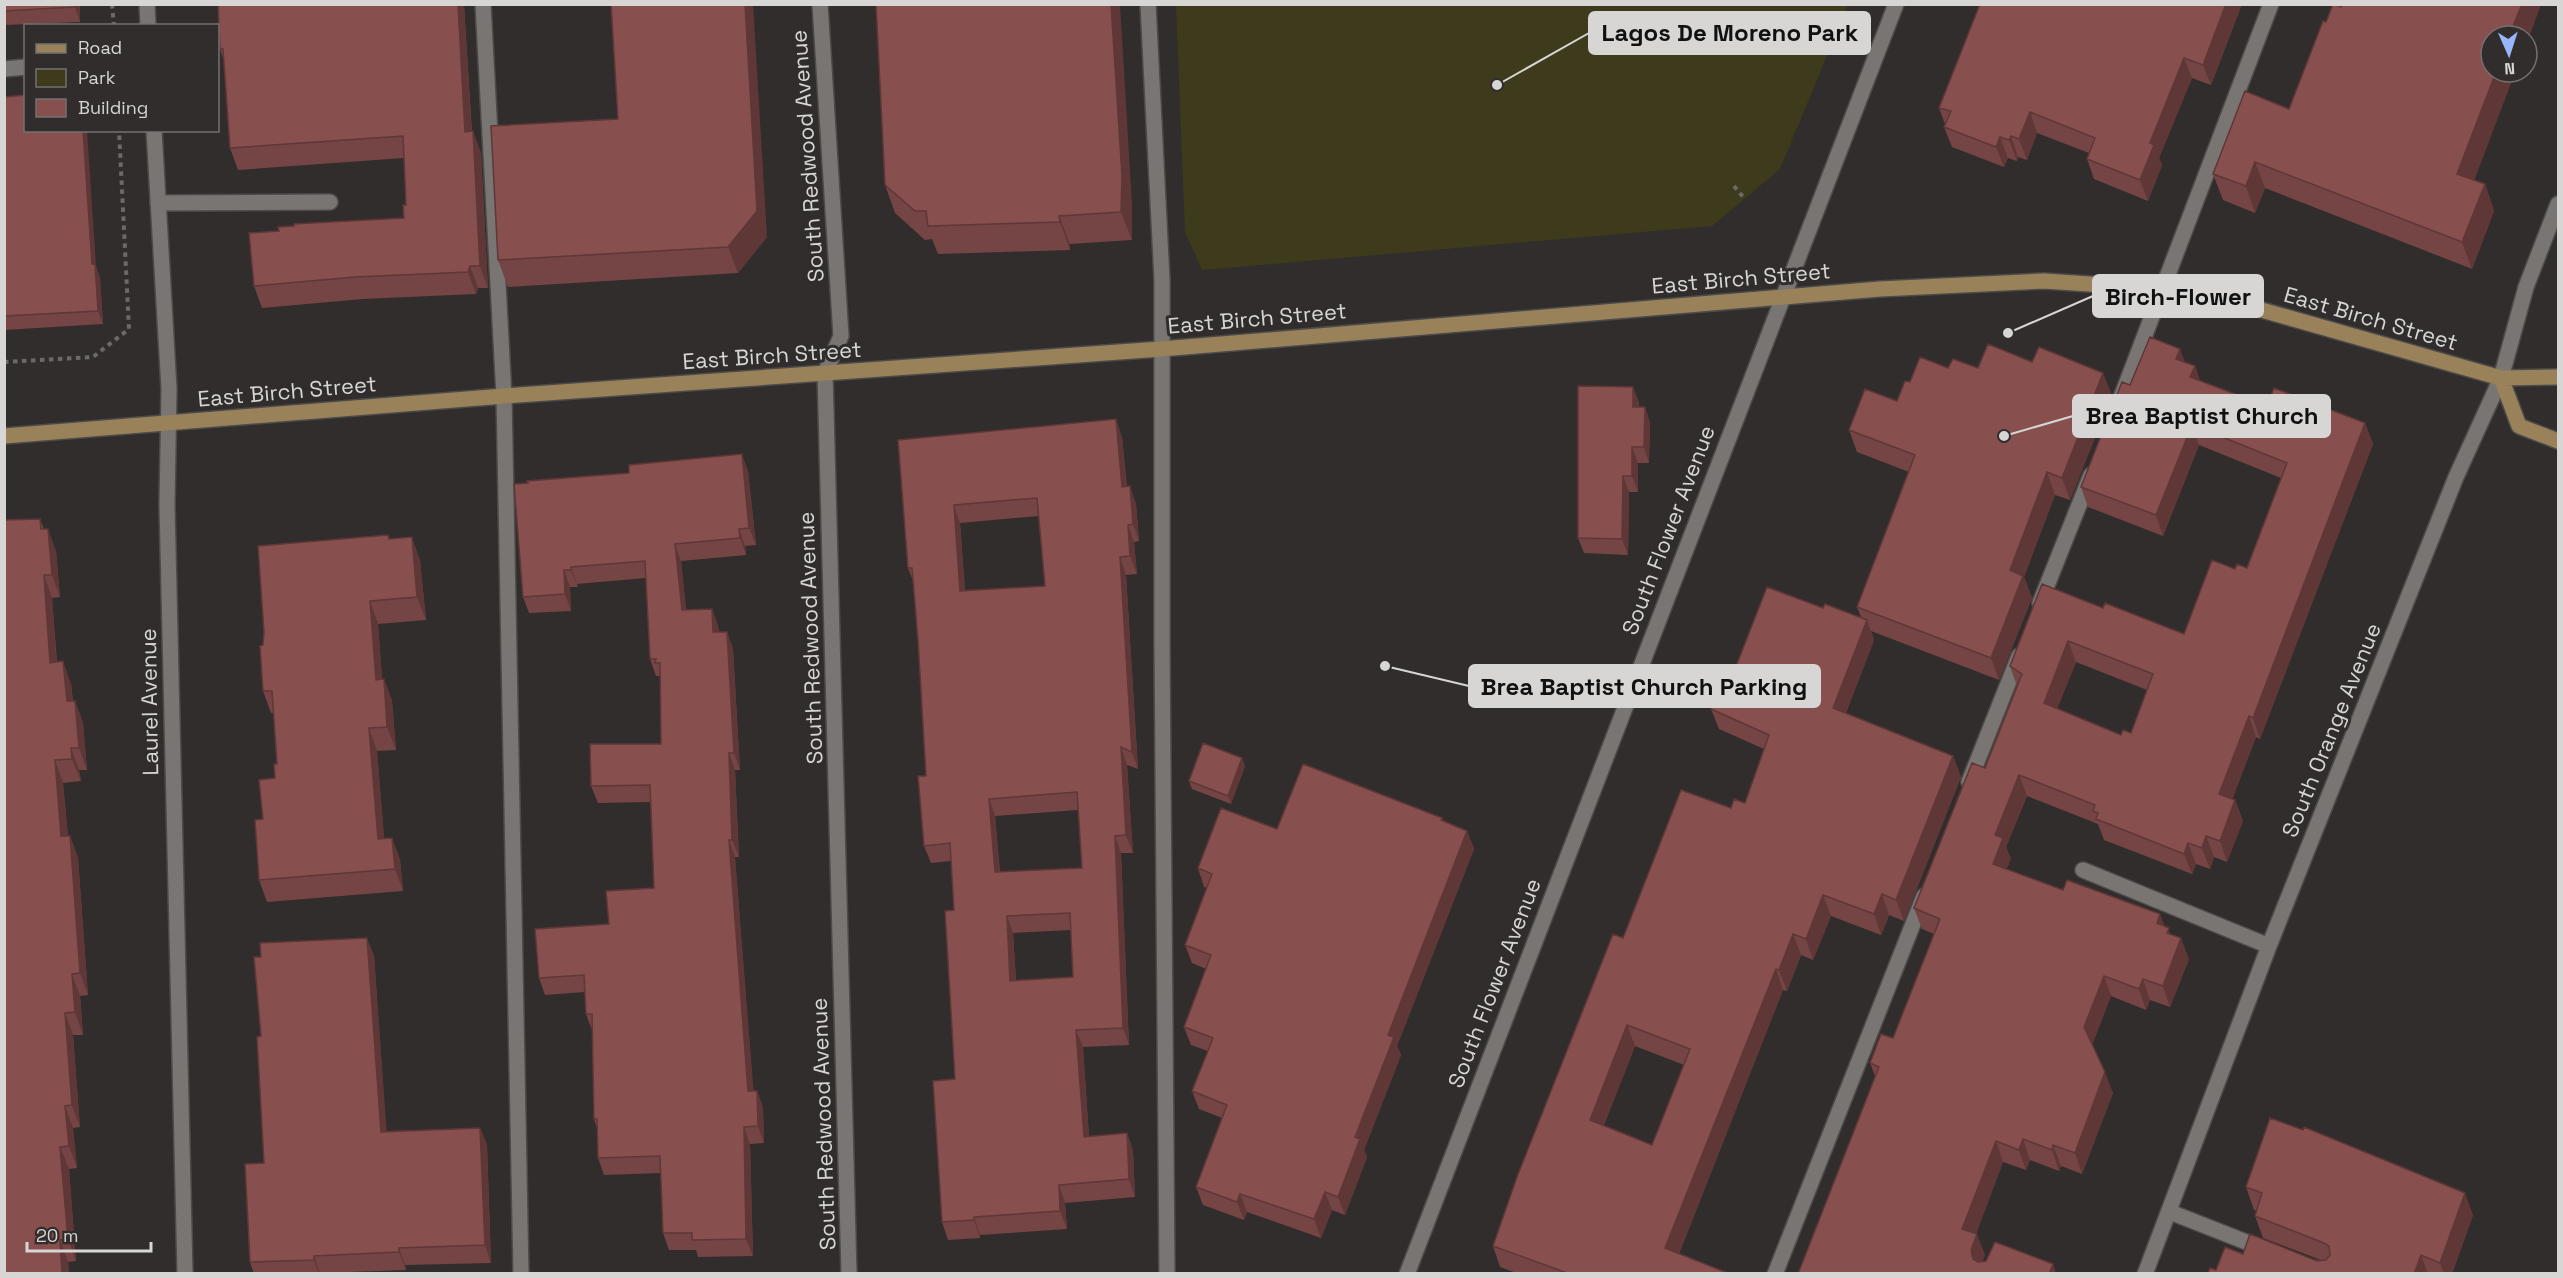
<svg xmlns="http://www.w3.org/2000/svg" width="2563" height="1278" font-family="'Space Grotesk',sans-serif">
  <rect width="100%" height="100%" fill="#302d2c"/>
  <path fill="#3d3b1c" d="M1176,5V4L1848,5L1780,169L1712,226L1202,270L1185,232Z"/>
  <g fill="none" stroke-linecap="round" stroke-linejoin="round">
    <defs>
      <path id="lane" d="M483,4L504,396L521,1274
        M1148,4L1162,280V647L1167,1274
        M4,69L26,67
        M158,203L330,202
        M2119,403L2271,4
        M2040,603L2091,475
        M1969,782L2019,656
        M2170,1212L2264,1249
        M1775,1274L1924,896"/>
      <path id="street" d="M147,4L148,26
        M820,4L841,336L825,373L849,1274
        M154,130L169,389L167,505L185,1274
        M2083,870L2269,946
        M1407,1274L1896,4
        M2145,1274L2269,946L2456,477L2501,378L2526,287L2558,204"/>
      <path id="secondary" d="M2501,378L2519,426L2558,441
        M4,436L504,396L1161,349L1880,289L2044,281L2195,291L2501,378L2558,377"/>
    </defs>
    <use href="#lane" stroke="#4d4b4a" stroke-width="18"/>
    <use href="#street" stroke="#4d4b4a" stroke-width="18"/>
    <use href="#secondary" stroke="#4d4b4a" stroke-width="18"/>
    <path stroke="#6c6a69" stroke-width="4" stroke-dasharray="4.5 4.5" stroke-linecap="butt" d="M112,4L114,26
      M1734,186L1744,198
      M4,362L93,357L129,329L119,130"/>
    <use href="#lane" stroke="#787573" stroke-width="15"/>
    <use href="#street" stroke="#787573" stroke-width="15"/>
    <use href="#secondary" stroke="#99825a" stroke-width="15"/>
  </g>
  <path fill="#754444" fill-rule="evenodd" d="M4,4H80V22L4,25Z
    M218,4H464L472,131L481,153L488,288H478L476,294L363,299L262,308L254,286L279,231L404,218L406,205L404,158L238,170L230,148L224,62L220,49Z
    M2242,4L2211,85L2192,78L2159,158L2162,165L2148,201L2094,179L2087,159L2089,153L2037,133L2027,160L2018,157L2017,161L2008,158L2004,167L1952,147L1944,127L1945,124L1939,108Z
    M2541,4L2527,42V36L2491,72H2515L2474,180L2485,184L2494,211L2472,269L2265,188L2255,213L2223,200L2213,174L2289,109L2326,22L2341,7Z
    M4,97L96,266L100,278L103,324L4,330Z
    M885,185L1132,204V240L1070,244V250L938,254L932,239L925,240L895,213Z
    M767,237L738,273L508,287L498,260Z
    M2185,362L2195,366L2200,381L2267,406L2365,423L2373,444L2260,739L2256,737L2232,799L2235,800L2243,821L2227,862L2214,857L2210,869L2196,864L2192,874L2104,840L2098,824L2027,796L2006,847L2011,859L2006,869L2165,927L2189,959L2170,1007L2150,1000L2146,1010L2111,996L2092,1045L2113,1093L2082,1174L2061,1166L2059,1171L2030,1160L2026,1170L2003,1162L1976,1234L1985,1255L1982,1262L2053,1264L2056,1274H1798L1875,1076L1870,1063L1893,1038L1934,934L1922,929L1914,908L1985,768L2017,686L2010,666L2103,608L2184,634L2235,569L2247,568L2281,478L2199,445L2163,536L2088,507L2081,487L2130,385ZM2076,662L2147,690L2131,733L2121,735L2057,709Z
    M1948,368H1978L2112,395L2070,500L2055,495L2024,577L2032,598L1999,680L1871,631L1874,640L1846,713L1953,756L1961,777L1904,921L1889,915L1881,935L1831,916L1813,960L1801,955L1787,991L1783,990L1679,1254L1730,1274H1519L1500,1267L1493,1246L1623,938L1731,808L1745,803L1764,749L1719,729L1711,709L1735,669L1823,608L1861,617L1857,607L1909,472L1857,452L1849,430L1897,401L1910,382ZM1635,1046L1684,1065L1652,1145L1604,1125Z
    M1639,402V407H1645L1650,423L1649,463H1638V492H1629L1628,555L1584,553L1578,538Z
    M1122,437L1127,487L1136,504L1139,541L1134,542L1137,574L1126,575L1138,769L1127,765L1133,853H1121L1129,1045L1083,1047L1089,1136L1127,1133L1133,1151L1135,1197L1065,1203L1067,1229L980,1235V1238L948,1240L942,1222L955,1079L954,910L951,861L931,863L924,846L926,776L918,640L913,581L908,568L898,440ZM1039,516L1045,586L965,590L960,523ZM1078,810L1082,868L1000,872L995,816ZM1071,930L1073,977L1016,980L1013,933Z
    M748,471L756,545L745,546L746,555L681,561L686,610L712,609L718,626L719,632H727L733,649L740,770H735L739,857H735L753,1091H757L763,1108L764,1143L750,1144L753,1256L698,1257L696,1250H669L663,1233L661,1173L604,1175L598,1158L597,1128L594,1119L592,1030L586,1014L585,992L545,995L539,978L654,888L651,802L598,803L591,786L661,744L660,677V676H656L650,659L646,578L577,584L578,587H570L571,611L529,613L523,597L514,484Z
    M40,519L44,529L56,551L60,597L52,598L57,662L71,684L73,701H75L83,723L87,770H79L81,781L63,783L68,836H70L78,858L88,995L80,996L83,1035H73L80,1127L73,1128L77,1168L69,1169L76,1261L68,1262L69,1274H4Z
    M388,535L390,539L420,560L426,620L378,624L382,679H384L392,701L396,750L377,751L384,838H392L400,860L403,891L267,902L259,880L263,819L275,778L277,764L274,713H271L263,691V645Z
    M1245,766L1231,804L1192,789L1189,781Z
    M1442,818L1444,822L1467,831L1474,849L1397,1046L1401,1055L1364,1150L1367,1157L1345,1215L1332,1210L1321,1238L1247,1212L1244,1220L1203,1205L1196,1187L1222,1118L1199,1109L1192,1091L1208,1051L1191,1045L1184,1027L1206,969L1192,963L1185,945L1207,888L1204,887L1198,868L1277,829Z
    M374,955L386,1131L480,1128L487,1145L491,1263L405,1265L406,1270L320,1273L254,1274L250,1262L264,1163L261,1036Z
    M2246,1187L2473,1215L2452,1274H2208L2216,1270L2243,1254L2321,1260L2263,1238L2255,1216L2257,1211L2254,1210Z"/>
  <path fill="#5f3737" d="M75,4H80V22L75,7Z
    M458,4H464L473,154L465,132Z
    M745,4H753L767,237L738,273L728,247Z
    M1111,4H1120L1132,204V240L1121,212Z
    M2226,4H2242L2211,85L2203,65Z
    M2522,4H2541L2527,42V36H2509Z
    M2184,58L2192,78L2159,158L2162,165L2148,201L2140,180L2150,143Z
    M2496,72H2515L2467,200L2457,174Z
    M2030,112L2037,133L2027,160L2019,139Z
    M83,130H87L96,266L100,278L103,324L98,311L92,264Z
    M473,131L481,153L488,288L480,266Z
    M2011,136L2018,157L2017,161L2009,140Z
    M2000,137L2008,158L2004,167L1996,147Z
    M2255,162L2265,188L2255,213L2246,186Z
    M2485,184L2494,211L2472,269L2462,242Z
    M1059,216L1070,244V250L1060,222Z
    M470,266L478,288L476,294L468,272Z
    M2180,349L2188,370L2176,359Z
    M2195,366L2202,387L2190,377Z
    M2103,373L2112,395L2070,500L2062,478Z
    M1633,387L1639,402L1638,423L1633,407Z
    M1645,407L1650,423L1649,463L1644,447Z
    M1116,419L1122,437L1128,505L1122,487Z
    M2365,423L2373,444L2260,739L2253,718Z
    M2192,425L2199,445L2163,536L2156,515Z
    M1632,447L1638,463V492L1632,476Z
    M742,454L748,471L756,545L749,528Z
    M2047,472L2055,495L2024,577L2032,598L1999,680L1991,658L2010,570Z
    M1623,476L1629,492L1628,555L1622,539Z
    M1130,486L1136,504L1139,541L1133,524Z
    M954,505L960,523L966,608L960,591Z
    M1128,525L1134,542L1137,574L1130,556Z
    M48,529L56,551L60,597L52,575Z
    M739,529L745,546L746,555L740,538Z
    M412,537L420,560L426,620L417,597Z
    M675,544L681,561L688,627L682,610Z
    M1120,557L1126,575L1138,769L1132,752Z
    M571,567L577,584L578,587L571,570Z
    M564,570L570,587L571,611L565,594Z
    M44,575L52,598L58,685L50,663Z
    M370,601L378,624L384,702L376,680Z
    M712,609L718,626L720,649L713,632Z
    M1867,620L1874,640L1840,728L1833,708Z
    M727,632L733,649L740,770L734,753Z
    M2068,641L2076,662L2051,724L2044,703Z
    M63,661L71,684L75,724L67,701Z
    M384,679L392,701L396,750L387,727Z
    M75,701L83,723L87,770L79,748Z
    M2249,716L2256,737L2227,814L2219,794Z
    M369,728L377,751L386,861L378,839Z
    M1121,747L1127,765L1133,853L1126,835Z
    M71,748L79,770L81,781L72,759Z
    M729,753L735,770L739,857L732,840Z
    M1953,756L1961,777L1904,921L1896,900Z
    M1242,758L1245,766L1231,804L1228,796Z
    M55,760L63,783L70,859L61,836Z
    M2019,775L2027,796L2006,847L2011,859L2000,885L1993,864L1995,835Z
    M989,799L995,816L1001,890L995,872Z
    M2235,800L2243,821L2227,862L2220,841Z
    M1467,831L1474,849L1397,1046L1401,1055L1364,1150L1367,1157L1345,1215L1338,1197L1388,1035Z
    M70,836L78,858L88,995L80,973Z
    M1115,836L1121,853L1129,1045L1123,1028Z
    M2206,836L2214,857L2210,869L2202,848Z
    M392,838L400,860L403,891L395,869Z
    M729,840L735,857L755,1108L748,1091Z
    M2188,843L2196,864L2192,874L2184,854Z
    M1882,894L1889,915L1881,935L1874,914Z
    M1823,895L1831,916L1813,960L1806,939Z
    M2160,914L2168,935L2157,923Z
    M1007,916L1013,933L1017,998L1010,981Z
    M1793,934L1801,955L1787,991L1779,970Z
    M367,938L374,955L388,1149L381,1132Z
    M2181,938L2189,959L2170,1007L2163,986Z
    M1776,969L1783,990L1673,1269L1665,1248Z
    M72,974L80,996L83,1035L75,1012Z
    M2104,976L2111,996L2091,1048L2084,1027Z
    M2143,979L2150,1000L2146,1010L2139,989Z
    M65,1013L73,1035L80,1127L72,1105Z
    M1627,1025L1635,1046L1598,1140L1590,1120Z
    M1076,1030L1083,1047L1090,1154L1084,1137Z
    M2105,1072L2113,1093L2082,1174L2075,1153Z
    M757,1091L763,1108L764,1143L758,1126Z
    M65,1106L73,1128L77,1168L69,1146Z
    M744,1127L750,1144L753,1256L746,1239Z
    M480,1128L487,1145L491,1263L485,1245Z
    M1127,1133L1133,1151L1135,1197L1129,1179Z
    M2023,1139L2030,1160L2026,1170L2019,1150Z
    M1996,1141L2003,1162L1970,1249L1962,1229Z
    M2053,1145L2061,1166L2059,1171L2052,1150Z
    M60,1147L69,1169L76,1261L68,1239Z
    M1059,1185L1065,1203L1067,1229L1060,1211Z
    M1325,1192L1332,1210L1321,1238L1314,1219Z
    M2465,1193L2473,1215L2452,1274H2444L2440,1263Z
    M1240,1194L1247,1212L1244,1220L1237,1202Z
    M974,1217L980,1235V1238L974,1220Z
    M1977,1234L1985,1255L1979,1271L1973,1259L1971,1250Z
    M60,1240L68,1262L69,1274H62Z
    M399,1248L405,1265L406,1270L399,1252Z
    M2421,1255L2428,1274H2414Z
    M314,1256L320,1274H319L314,1260Z
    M2053,1264L2056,1274H2049Z"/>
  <path fill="#884f4f" stroke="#5f3737" stroke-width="1.5" fill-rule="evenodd" d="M4,4H75V7L4,11Z
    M218,4H458L465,132L473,131L480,266H470L468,272L355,277L254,286L249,233L279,231L278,227L294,226V224L404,218L403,205H406L403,136L230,148L223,49H220Z
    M611,4H745L757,211L728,247L498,260L491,126L618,119Z
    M876,4H1111L1122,176L1121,212L1059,216L1060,222L928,226L926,211H915L885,185Z
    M1980,4H2226L2203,65L2184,58L2150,143L2154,145L2140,180L2087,159L2095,138L2030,112L2019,139L2011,136L2009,140L2000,137L1996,147L1944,127L1951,111L1939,108Z
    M2333,4L2341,7L2342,4H2522L2509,36H2491V72H2496L2457,174L2485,184L2462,242L2255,162L2246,186L2213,174L2245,91L2289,109L2323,21L2326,22Z
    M26,95V130H83L92,264H95L98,311L4,316V97Z
    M2150,337L2180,349L2176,359L2195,366L2190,377L2267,406L2274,388L2365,423L2253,718L2249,716L2219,794L2235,800L2220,841L2206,836L2202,848L2188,843L2184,854L2096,819L2098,813L2093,811L2095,805L2019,775L1995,835L2003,838L1993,864L2063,890L2067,880L2160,914L2157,923L2169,928L2167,933L2181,938L2163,986L2143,979L2139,989L2104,976L2084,1027L2105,1072L2075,1153L2053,1145L2052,1150L2023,1139L2019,1150L1996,1141L1962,1229L1977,1234L1971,1250L1973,1259L1978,1262L1986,1261L1995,1242L2053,1264L2049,1274H1798L1879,1067L1870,1063L1881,1034L1893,1038L1940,919L1914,908L1972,763L1985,768L2022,674L2010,666L2042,584L2103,608L2105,603L2184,634L2212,560L2235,569L2237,564L2247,568L2287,463L2192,425L2156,515L2081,487L2122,382L2130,385ZM2068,641L2153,674L2131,733L2123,730L2121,735L2044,703Z
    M1988,344L2032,362L2039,347L2103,373L2062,478L2047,472L2010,570L2023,576L1991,658L1857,607L1915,455L1849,430L1865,389L1897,401L1905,381L1910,382L1920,357L1948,368L1953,359L1978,368Z
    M1578,386L1633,387V407H1645L1644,447H1632V476H1623L1622,539L1578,538Z
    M1116,419L1122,487L1130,486L1133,524L1128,525L1130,556L1120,557L1132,752L1121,747L1126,835L1115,836L1123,1028L1076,1030L1084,1137L1127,1133L1129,1179L1059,1185L1060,1211L974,1217V1220L942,1222L933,1081L955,1079L945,911L954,910L950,843L924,846L918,776H926L918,640L912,568H908L898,440ZM1037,498L1045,586L960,591L954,505ZM1077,792L1082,868L995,872L989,799ZM1070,913L1073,977L1010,981L1007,916Z
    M742,454L749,528L739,529L740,538L675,544L682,610L712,609L713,632H727L734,753H729L732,840H729L748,1091H757L758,1126L744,1127L746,1239L692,1240V1233H663L660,1156L598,1158L597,1119H594L592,1014H586L584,975L539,978L535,929L609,924L606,891L654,888L650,785L591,786L590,744H661L660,663H655L656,659H650L645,561L571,567V570H564L565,594L523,597L514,484L528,483L527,481L629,473V465Z
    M40,519L41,529H48L52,575H44L50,663L63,661L67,701H75L79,748H71L72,759L55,760L61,836H70L80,973L72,974L75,1012L65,1013L72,1105L65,1106L69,1146L60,1147L68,1239L60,1240L62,1274H4V520Z
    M388,535L389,539L412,537L417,597L370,601L376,680L384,679L387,727L369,728L378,839L392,838L395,869L259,880L255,820L263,819L259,780L275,778L274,764H277L272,691H263L260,646L263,645L264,632L258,546Z
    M1767,587L1823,608L1825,604L1867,620L1833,708L1953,756L1896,900L1882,894L1874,914L1823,895L1806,939L1793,934L1779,970L1776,969L1665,1248L1730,1274H1570L1493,1246L1517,1177L1613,934L1623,938L1681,790L1731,808L1734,799L1745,803L1769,735L1711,709L1727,666L1735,669ZM1627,1025L1690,1049L1652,1145L1590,1120Z
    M1203,743L1242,758L1228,796L1189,781Z
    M1303,764L1442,818L1441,820L1467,831L1388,1035L1394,1037L1355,1137L1360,1139L1338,1197L1325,1192L1314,1219L1240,1194L1237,1202L1196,1187L1227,1105L1192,1091L1213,1038L1184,1027L1211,955L1185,945L1212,874L1198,868L1221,808L1277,829Z
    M367,938L381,1132L480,1128L485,1245L399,1248V1252L314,1256V1260L250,1262L245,1164L264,1163L257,1037L261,1036L254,957H261L260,943Z
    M2270,1118L2303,1130L2304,1127L2465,1193L2440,1263L2421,1255L2414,1274H2208L2210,1268L2216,1270L2225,1247L2243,1254L2250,1234L2317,1261L2326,1260L2330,1255L2329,1246L2324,1243L2255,1216L2262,1193L2246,1187Z"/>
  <g text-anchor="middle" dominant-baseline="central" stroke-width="6" stroke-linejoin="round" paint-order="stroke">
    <g font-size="22" fill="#d7d6d5" stroke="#302d2c">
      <text transform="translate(807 156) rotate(-94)">South Redwood Avenue</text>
      <text transform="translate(1741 278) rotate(-5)">East Birch Street</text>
      <text transform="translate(1257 318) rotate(-5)">East Birch Street</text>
      <text transform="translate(2371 318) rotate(16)">East Birch Street</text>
      <text transform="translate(772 355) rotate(-4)">East Birch Street</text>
      <text transform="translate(287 391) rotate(-5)">East Birch Street</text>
      <text transform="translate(1668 530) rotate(-69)">South Flower Avenue</text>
      <text transform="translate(810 638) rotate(-92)">South Redwood Avenue</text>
      <text transform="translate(149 702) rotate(-91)">Laurel Avenue</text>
      <text transform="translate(2331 730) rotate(-68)">South Orange Avenue</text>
      <text transform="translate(1494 983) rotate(-69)">South Flower Avenue</text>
      <text transform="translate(823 1124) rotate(-92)">South Redwood Avenue</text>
    </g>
  </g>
  <path fill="none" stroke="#d7d6d5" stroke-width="2" d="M1497 85L1589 33M2008 333L2093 296M2004 436L2073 416M1385 666L1469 686"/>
  <g fill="#d7d6d5" stroke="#302d2c" stroke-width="2">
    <circle cx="1497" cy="85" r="6"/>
    <circle cx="2008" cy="333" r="6"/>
    <circle cx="2004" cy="436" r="6"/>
    <circle cx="1385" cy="666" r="6"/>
  </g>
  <g fill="#d7d6d5" stroke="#d7d6d5" stroke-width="2">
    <rect x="1589" y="12" width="281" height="42" rx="6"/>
    <rect x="2093" y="275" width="170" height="42" rx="6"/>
    <rect x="2073" y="395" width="257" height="42" rx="6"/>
    <rect x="1469" y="665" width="351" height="42" rx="6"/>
  </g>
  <g font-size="24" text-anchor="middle" font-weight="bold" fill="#111">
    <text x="1730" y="41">Lagos De Moreno Park</text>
    <text x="2178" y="305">Birch-Flower</text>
    <text x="2202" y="424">Brea Baptist Church</text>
    <text x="1644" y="695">Brea Baptist Church Parking</text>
  </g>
  <rect width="2563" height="1278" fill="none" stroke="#d7d6d5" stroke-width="12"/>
  <rect x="24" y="24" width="195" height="108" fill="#302d2c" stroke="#737170" stroke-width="1.5"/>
  <rect x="36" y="44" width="30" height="9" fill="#99825a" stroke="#737170" stroke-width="1.5"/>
  <text x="78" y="54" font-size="18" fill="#d7d6d5">Road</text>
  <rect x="36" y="69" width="30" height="18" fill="#3d3b1c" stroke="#737170" stroke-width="1.5"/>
  <text x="78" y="84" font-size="18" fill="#d7d6d5">Park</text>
  <rect x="36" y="99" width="30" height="18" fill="#884f4f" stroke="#737170" stroke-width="1.5"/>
  <text x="78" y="114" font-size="18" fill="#d7d6d5">Building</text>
  <g transform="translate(2509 54) rotate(177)"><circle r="28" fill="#302d2c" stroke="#737170" stroke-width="1.5"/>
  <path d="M0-4.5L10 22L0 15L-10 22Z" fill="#97b6fd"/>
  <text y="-9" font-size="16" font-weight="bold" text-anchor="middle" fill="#d7d6d5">N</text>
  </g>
  <path d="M27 1242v9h124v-9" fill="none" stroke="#d7d6d5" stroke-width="3"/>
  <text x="36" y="1242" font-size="18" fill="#d7d6d5" stroke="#302d2c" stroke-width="4.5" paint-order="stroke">20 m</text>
</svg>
